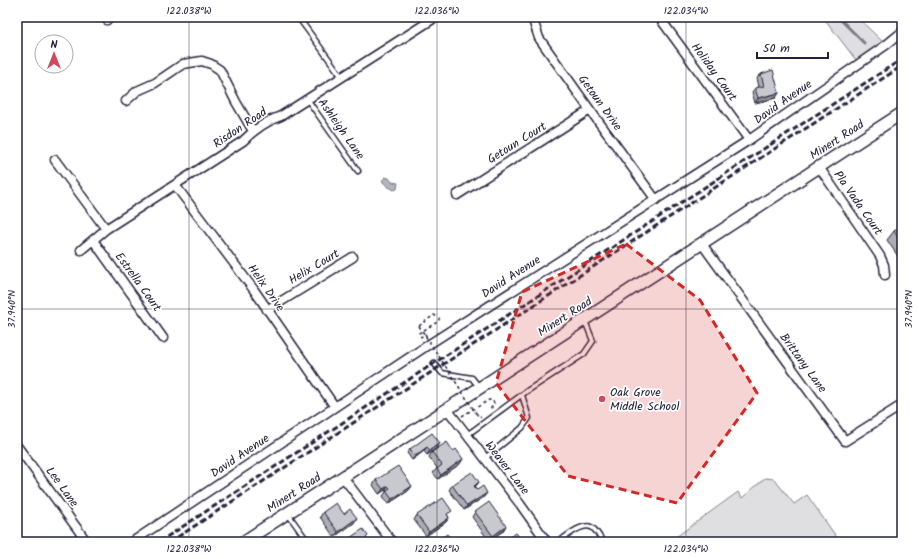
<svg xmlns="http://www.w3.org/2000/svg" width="919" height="559" font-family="Kalam,sans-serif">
  <rect width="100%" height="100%" fill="#fff"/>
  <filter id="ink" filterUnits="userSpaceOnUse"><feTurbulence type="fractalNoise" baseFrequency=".025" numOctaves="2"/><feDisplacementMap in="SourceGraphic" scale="8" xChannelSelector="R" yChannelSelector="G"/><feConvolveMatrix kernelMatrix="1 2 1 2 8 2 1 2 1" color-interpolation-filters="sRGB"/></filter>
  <g filter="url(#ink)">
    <path fill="#dfdfe2" stroke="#80808e" d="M823,17H857L886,45L859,64Z
      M765,478L774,479L794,504L807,495L840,542H669L738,492L742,498Z"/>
    <path fill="#b4b4bc" stroke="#7a7a88" d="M385,177L389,178L392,182L398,183L397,189L394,190L387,186L382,181Z"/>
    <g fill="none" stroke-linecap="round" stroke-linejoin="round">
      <path stroke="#7a7a88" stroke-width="3" d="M838,17L864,43"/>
      <defs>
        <path id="lane" d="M298,17L342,77
          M307,99L358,171
          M434,363L442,373L472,378L479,387
          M467,435L527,391L584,354L593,341L585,321
          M485,458L522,428L529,418L522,395
          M288,514L306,539L305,542
          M559,542C565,537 582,523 591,527C596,529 600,538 603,542"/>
        <path id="street" d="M105,17L107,20
          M532,17L539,38L590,110L656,200
          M659,17L749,140
          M126,101L137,91L155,83L183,64L202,61L211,64L220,70L236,102L253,131
          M55,160L106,229
          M819,167L880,256L884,265L885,275
          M175,185L254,290L335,407
          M457,195L590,110
          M93,240L163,338
          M702,244L845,441L902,405
          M81,250L106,229L243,141C254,130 266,121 281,116L436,17
          M267,310L353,257
          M447,409L520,504L547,542
          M17,446L87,542
          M343,477L392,542
          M132,542L431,343L749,140L886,45L902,32"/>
        <path id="secondary" d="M243,542L902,113"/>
      </defs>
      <use href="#lane" stroke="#22223b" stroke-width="7"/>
      <use href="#street" stroke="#22223b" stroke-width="11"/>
      <use href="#secondary" stroke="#22223b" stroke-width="14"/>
      <path stroke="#22223b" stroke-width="1.5" stroke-dasharray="3 3" stroke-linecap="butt" d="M419,326L434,315L439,318V321L419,333L421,337L425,334L427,337
        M476,413L479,417L481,416
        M462,416L489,400H492L494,403L493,406L490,409"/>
      <use href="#lane" stroke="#fff" stroke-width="4"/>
      <use href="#street" stroke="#fff" stroke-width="8"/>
      <use href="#secondary" stroke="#fff" stroke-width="11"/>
      <path stroke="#22223b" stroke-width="3" stroke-dasharray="6 3" stroke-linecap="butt" d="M159,542L902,59
        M170,542L902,66"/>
      <path stroke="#22223b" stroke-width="1.5" stroke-dasharray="3 3" stroke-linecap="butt" d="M419,326L476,413"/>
    </g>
    <path fill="#acacb2" stroke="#22223b" d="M761,74L776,98L755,103L752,92L755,88L759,87L757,78Z
      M902,226V261H901L887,240L894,231Z
      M440,443L437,448L427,455L424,451L412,460L407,453L410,449Z
      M432,452L460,464L438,479L433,473L437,468L429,457Z
      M376,480L412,486L408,491L388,504L383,496L386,492L385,490L379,494L373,485Z
      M479,482L475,487L484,497L464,510L449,490L452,485Z
      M323,512L344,514L354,523L334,537L320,517Z
      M475,512L503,531L489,541L472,517Z
      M417,515H448V516L449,518L446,522L426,536L414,520Z"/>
    <path fill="#8c8c91" stroke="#22223b" d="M779,93L776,98L755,103L758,98Z
      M440,443L437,448L427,455L430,450Z
      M427,447L424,451L412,460L415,456Z
      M463,459L460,464L438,479L441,475Z
      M479,482L476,486L471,490L474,486Z
      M388,486L385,490L379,494L383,489Z
      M412,486L408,491L388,504L392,499Z
      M487,493L484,497L464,510L467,506Z
      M357,518L354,523L334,537L338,532Z
      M449,518L446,522L426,536L429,532Z
      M506,526L503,531L489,541L493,536Z"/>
    <path fill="#c8c8cf" stroke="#22223b" d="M773,70L779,93L758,98L755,88L764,86L761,74Z
      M902,226V244L894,231Z
      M432,433L440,443L430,450L427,447L415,456L410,449Z
      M447,442L453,451L456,449L463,459L441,475L437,469L442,465L432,452Z
      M398,466L412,486L392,499L386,491L390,488L388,486L383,489L376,480Z
      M472,472L479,482L474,486L477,490L483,486L487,493L467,506L452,485Z
      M443,498L452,511L447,514L449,518L429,532L417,515Z
      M489,502L506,526L493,536L475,512Z
      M336,503L344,514L350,509L357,518L338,532L323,512Z
      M363,529L368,536L366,538L369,542H348L347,540Z
      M516,533L523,541L522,542H503Z
      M447,534L453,542H436Z"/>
  </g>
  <path fill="#d62828" fill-opacity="0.2" stroke="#d62828" stroke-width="3" stroke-dasharray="8 5" stroke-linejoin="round" d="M626,244L700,300L757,393L677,503L568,476L496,383L522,292Z"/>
  <path fill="none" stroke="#22223b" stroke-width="1" stroke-opacity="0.45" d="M189,17V542M437,17V542M686,17V542M17,309H902"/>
  <circle fill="#d1495b" stroke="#fff" stroke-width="1.5" cx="602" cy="399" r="4"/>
  <g text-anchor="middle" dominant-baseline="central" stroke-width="3.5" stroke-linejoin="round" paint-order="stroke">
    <g font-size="12" fill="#22223b" stroke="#fff">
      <text transform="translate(714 72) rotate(54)">Holiday Court</text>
      <text transform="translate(783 102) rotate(-35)">David Avenue</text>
      <text transform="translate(600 103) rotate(54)">Getoun Drive</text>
      <text transform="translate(240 128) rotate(-34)">Risdon Road</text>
      <text transform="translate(341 129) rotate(55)">Ashleigh Lane</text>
      <text transform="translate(837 140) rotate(-33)">Minert Road</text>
      <text transform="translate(517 143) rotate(-32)">Getoun Court</text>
      <text transform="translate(858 203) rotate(55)">Pla Vada Court</text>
      <text transform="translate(314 267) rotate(-31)">Helix Court</text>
      <text transform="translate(511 277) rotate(-33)">David Avenue</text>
      <text transform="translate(138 282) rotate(54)">Estrella Court</text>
      <text transform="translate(266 288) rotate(55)">Helix Drive</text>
      <text transform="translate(565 317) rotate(-33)">Minert Road</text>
      <text transform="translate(803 363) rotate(54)">Brittany Lane</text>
      <text transform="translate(240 456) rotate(-34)">David Avenue</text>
      <text transform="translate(507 468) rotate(52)">Weaver Lane</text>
      <text transform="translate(62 487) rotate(54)">Lee Lane</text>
      <text transform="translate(294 493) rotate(-33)">Minert Road</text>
    </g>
    <g font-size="12" fill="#22223b" stroke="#fff" text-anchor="start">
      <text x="610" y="392">Oak Grove<tspan x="610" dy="14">Middle School</tspan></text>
    </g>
  </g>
  <rect width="919" height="559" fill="none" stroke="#fff" stroke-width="44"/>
  <g transform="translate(54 54)"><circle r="19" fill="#ffffff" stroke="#a7a7b1"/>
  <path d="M0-3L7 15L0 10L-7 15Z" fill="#d1495b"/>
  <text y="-6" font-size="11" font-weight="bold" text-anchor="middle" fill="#22223b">N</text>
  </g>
  <path d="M757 52v6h71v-6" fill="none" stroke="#22223b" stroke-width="2"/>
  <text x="763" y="52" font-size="12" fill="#22223b" stroke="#ffffff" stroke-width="3" paint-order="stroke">50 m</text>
  <rect x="22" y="22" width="875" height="515" fill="none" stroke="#22223b" stroke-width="1.5"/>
  <g font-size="10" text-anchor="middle" fill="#22223b">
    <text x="189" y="14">122.038°W</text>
    <text x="437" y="14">122.036°W</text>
    <text x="686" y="14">122.034°W</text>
    <text transform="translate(11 309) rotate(-90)" y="4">37.940°N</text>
    <text transform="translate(908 309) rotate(-90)" y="4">37.940°N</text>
    <text x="189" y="552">122.038°W</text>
    <text x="437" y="552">122.036°W</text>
    <text x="686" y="552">122.034°W</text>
  </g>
</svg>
